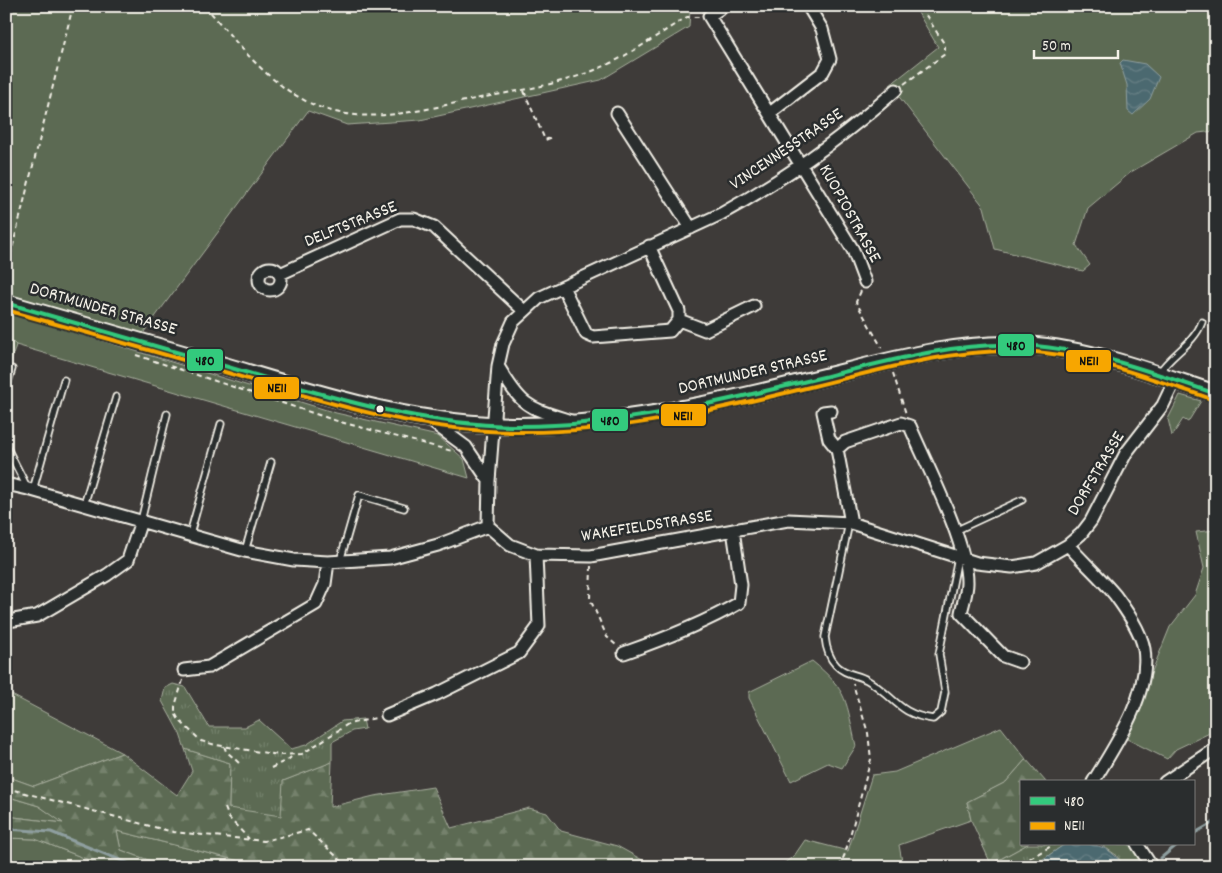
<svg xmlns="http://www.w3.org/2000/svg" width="1222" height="873" font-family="Dekko,sans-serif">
  <defs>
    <pattern id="forest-firs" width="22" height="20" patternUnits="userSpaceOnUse" patternTransform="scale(1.25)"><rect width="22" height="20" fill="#5c6b53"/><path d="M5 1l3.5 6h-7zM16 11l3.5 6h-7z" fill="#74816c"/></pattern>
    <pattern id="park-tufts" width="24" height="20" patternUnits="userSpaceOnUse" patternTransform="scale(1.25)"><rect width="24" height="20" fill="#5c6b53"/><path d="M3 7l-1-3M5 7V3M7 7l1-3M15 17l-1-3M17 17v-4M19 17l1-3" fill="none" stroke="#74816c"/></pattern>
    <pattern id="water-waves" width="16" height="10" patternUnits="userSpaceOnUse" patternTransform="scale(1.25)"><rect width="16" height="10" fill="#4c6970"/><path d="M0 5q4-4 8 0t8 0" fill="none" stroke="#667f84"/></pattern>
  </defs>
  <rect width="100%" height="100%" fill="#3e3b39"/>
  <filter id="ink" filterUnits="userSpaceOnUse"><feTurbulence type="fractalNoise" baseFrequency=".02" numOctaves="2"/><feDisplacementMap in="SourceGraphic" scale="10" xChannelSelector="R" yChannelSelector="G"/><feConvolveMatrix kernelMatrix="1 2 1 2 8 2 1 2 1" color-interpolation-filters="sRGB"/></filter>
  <g filter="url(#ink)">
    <path fill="#5c6b53" stroke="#a8ae9e" d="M6,6H688L690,9L689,27L601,80L420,120L347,125L308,111L138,340L6,303Z
      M914,6H1216V131L1198,133L1131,172L1088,208L1076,245L1090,265L1083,271L995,249L984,207L890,85L938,47Z
      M6,311L336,413L438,436L464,459L469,478L16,345L6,336Z
      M1180,395L1201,401L1188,422L1183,419L1172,436L1168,419Z
      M1216,530V730L1176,749L1167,759L1125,738L1170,627L1195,595L1204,568L1196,532Z
      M812,661C849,691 846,702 856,746L842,768L828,763L791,781L749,698V692Z
      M6,692L122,753L34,786L6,776Z
      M1001,727L1026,759L1006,782L967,802L971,820L899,845L903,867H779L794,856L805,840L848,851L872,775L895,772Z
      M6,796L39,806L64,823L6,816Z
      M117,831L264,867H167L121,850Z
      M6,838L35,839L107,867H6Z"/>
    <path fill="url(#forest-firs)" stroke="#a8ae9e" d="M185,749L230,763L229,809L283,781L332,762L330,807L374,796L433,787L451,828L529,808L547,813L561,831L617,846L655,867H264L117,831L121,850L167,867H107L35,839L6,838V816L63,823L39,806L6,796V776L34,786L122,753L177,795L192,771Z
      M1026,759L1046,782H1021V844H1028L991,864L971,820L967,802L1006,782Z"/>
    <path fill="url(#park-tufts)" stroke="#a8ae9e" d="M6,336L16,345L6,378Z
      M173,684L185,687L209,727H245L259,720L291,749L306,745L342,721L363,719L365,729L352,731L332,742V762L283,781L281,816L229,808L230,763L185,749L180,734L162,701L165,688Z
      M1028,844H1065L1032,867H986Z
      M1100,844H1137L1152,867H1125L1116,855Z"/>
    <path fill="url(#water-waves)" stroke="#8f9fa0" d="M1123,60L1145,64L1159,77L1150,99L1133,115L1128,111L1127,85L1120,63Z
      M1065,844C1094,844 1106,842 1125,867H1032Z"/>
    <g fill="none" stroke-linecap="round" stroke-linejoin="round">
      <path stroke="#8f9fa0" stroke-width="3" d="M6,829L51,832L137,867
        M1193,834L1216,821
        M1161,858L1178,844"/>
      <defs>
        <path id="lane" d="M1159,373C1171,354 1194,344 1202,322
          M6,389L12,369
          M6,446L28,489
          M33,490L64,380
          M84,505L116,397
          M141,521L167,414
          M849,523L825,637C826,647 829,658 836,665C845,675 857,674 867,680C895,696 897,714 933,719L941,712L945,692L939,654L958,557
          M955,531L1022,500
          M190,534L221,424
          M245,551L271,462
          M340,561L359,495L404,508"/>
        <path id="street" d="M724,6L709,16L853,250L865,282
          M896,90C843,137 783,180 721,214L539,298L513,322L503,344L498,366L489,481L488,526L510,545L536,555L591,556L788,520L851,523L977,563L1012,567L1036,563L1068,545L1081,534L1091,521L1126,453L1163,405L1175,380
          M617,113L691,228
          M770,113L823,72L830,59L822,29L808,6
          M259 279a11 11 0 1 1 22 0a11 11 0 1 1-22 0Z
          M280,274L400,219H414L434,227L523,310
          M563,287L586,334L593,337L670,331L679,320V311L649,246
          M679,320L705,330L754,306
          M498,366C523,408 527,407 571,421
          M831,411L823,412L829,439L837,449L851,523
          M432,422L466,447L489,481
          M837,449L845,442L901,423L910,426C926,464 968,544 967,583C967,593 963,603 961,613L1003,656L1020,662
          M6,484L28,489L245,551L294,560L328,562L390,558L438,545L488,526
          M1068,545C1083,562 1101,578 1115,595C1126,610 1141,631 1144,649C1151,693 1115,746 1093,782
          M8,621L37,616L107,575L128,560L141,521
          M624,653C664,639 703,624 739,603L741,585L733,530
          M184,670L209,667L316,604L325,584L328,562
          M387,715L437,694L519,653L539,626L536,555
          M1165,782L1210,752
          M1137,844L1152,867"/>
        <path id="secondary" d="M6,303C80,324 154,345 228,367C325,396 416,426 520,426C619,425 713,405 808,381C876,365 946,343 1017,345C1084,346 1152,373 1216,394"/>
      </defs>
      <use href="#lane" stroke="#f4f1e8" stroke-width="9"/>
      <use href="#street" stroke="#f4f1e8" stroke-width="15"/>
      <use href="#secondary" stroke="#f4f1e8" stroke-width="20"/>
      <path stroke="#f4f1e8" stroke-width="2" stroke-dasharray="5 4" stroke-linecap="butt" d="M205,6C240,46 275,94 328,110C379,125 435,106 485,97C523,90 560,84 595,70C628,57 657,35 687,17H699
        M904,84L945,54V45L920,6
        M524,91L545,140L550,138
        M6,273L73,6
        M861,291L856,302L882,348
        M136,355L340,422L452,451
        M893,373L906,414
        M591,566L590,599L607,637L617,646
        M183,680L175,706V713L179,720L201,741L216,745L279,755L302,754L348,724L376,718
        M224,746L226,751L239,763
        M271,768L289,759L293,755
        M6,788L173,832L264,841L308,830L348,867
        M225,808L229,818L249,839
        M997,860L998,867
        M839,867L845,854L871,759L868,733L853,684
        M1014,867L1055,844"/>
      <use href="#lane" stroke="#2a2d2e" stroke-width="5.5"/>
      <use href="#street" stroke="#2a2d2e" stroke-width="11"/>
      <use href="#secondary" stroke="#2a2d2e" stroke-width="16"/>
      <defs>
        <path id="bus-1" d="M6,303C80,324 154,345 228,367C323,395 419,426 520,426C620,426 718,403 815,379C881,363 948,343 1017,345C1086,347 1151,372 1216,394"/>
        <path id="bus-2" d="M6,310C80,331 154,351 228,373C323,402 419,432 519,432C619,433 717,410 814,386C880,370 947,350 1015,351C1084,352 1150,378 1214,400"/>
      </defs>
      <use href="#bus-1" stroke="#2a2d2e" stroke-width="8"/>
      <use href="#bus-2" stroke="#2a2d2e" stroke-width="8"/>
      <use href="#bus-1" stroke="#33ca7d" stroke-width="4"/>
      <use href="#bus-2" stroke="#f7a600" stroke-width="4"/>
    </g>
  </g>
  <circle fill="#f4f1e8" stroke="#2a2d2e" stroke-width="2" cx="380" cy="409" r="4.5"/>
  <g text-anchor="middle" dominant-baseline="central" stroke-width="5" stroke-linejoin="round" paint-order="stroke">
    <g font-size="18" fill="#f4f1e8" stroke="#2a2d2e">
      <text transform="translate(787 150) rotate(-34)">VINCENNESSTRASSE</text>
      <text transform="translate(849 214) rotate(61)">KUOPIOSTRASSE</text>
      <text transform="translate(351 225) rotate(-22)">DELFTSTRASSE</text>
      <text transform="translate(103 310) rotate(16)">DORTMUNDER STRASSE</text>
      <text transform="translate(753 373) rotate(-13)">DORTMUNDER STRASSE</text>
      <text transform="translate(1097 474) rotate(-59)">DORFSTRASSE</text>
      <text transform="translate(647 527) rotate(-9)">WAKEFIELDSTRASSE</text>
    </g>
  </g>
  <g stroke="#2a2d2e" stroke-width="2">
    <rect x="997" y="333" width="38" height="24" rx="5" fill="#33ca7d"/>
    <rect x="186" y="348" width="38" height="24" rx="5" fill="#33ca7d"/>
    <rect x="1065" y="349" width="47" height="24" rx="5" fill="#f7a600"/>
    <rect x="253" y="376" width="47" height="24" rx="5" fill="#f7a600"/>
    <rect x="660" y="403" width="47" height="24" rx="5" fill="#f7a600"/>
    <rect x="591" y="408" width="38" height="24" rx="5" fill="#33ca7d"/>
  </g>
  <g font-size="14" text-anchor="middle" font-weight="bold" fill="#111">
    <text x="1016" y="350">480</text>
    <text x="205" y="365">480</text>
    <text x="1089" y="365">NE11</text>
    <text x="277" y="392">NE11</text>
    <text x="683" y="420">NE11</text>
    <text x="610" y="425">480</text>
  </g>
  <rect width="1222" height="873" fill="none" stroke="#2a2d2e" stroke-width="25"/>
  <rect x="12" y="12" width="1197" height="848" fill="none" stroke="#f4f1e8" stroke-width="2" filter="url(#ink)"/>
  <rect x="1020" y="780" width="175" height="65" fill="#2a2d2e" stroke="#7b7b78"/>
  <rect x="1030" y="797" width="25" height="8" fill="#33ca7d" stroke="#7b7b78"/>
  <text x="1064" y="806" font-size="15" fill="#f4f1e8">480</text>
  <rect x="1030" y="822" width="25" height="8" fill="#f7a600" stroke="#7b7b78"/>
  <text x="1064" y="830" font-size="15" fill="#f4f1e8">NE11</text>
  <path d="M1034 50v8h84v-8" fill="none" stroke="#f4f1e8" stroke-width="2.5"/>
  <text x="1042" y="50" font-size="15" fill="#f4f1e8" stroke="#2a2d2e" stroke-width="4" paint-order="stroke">50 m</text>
</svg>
